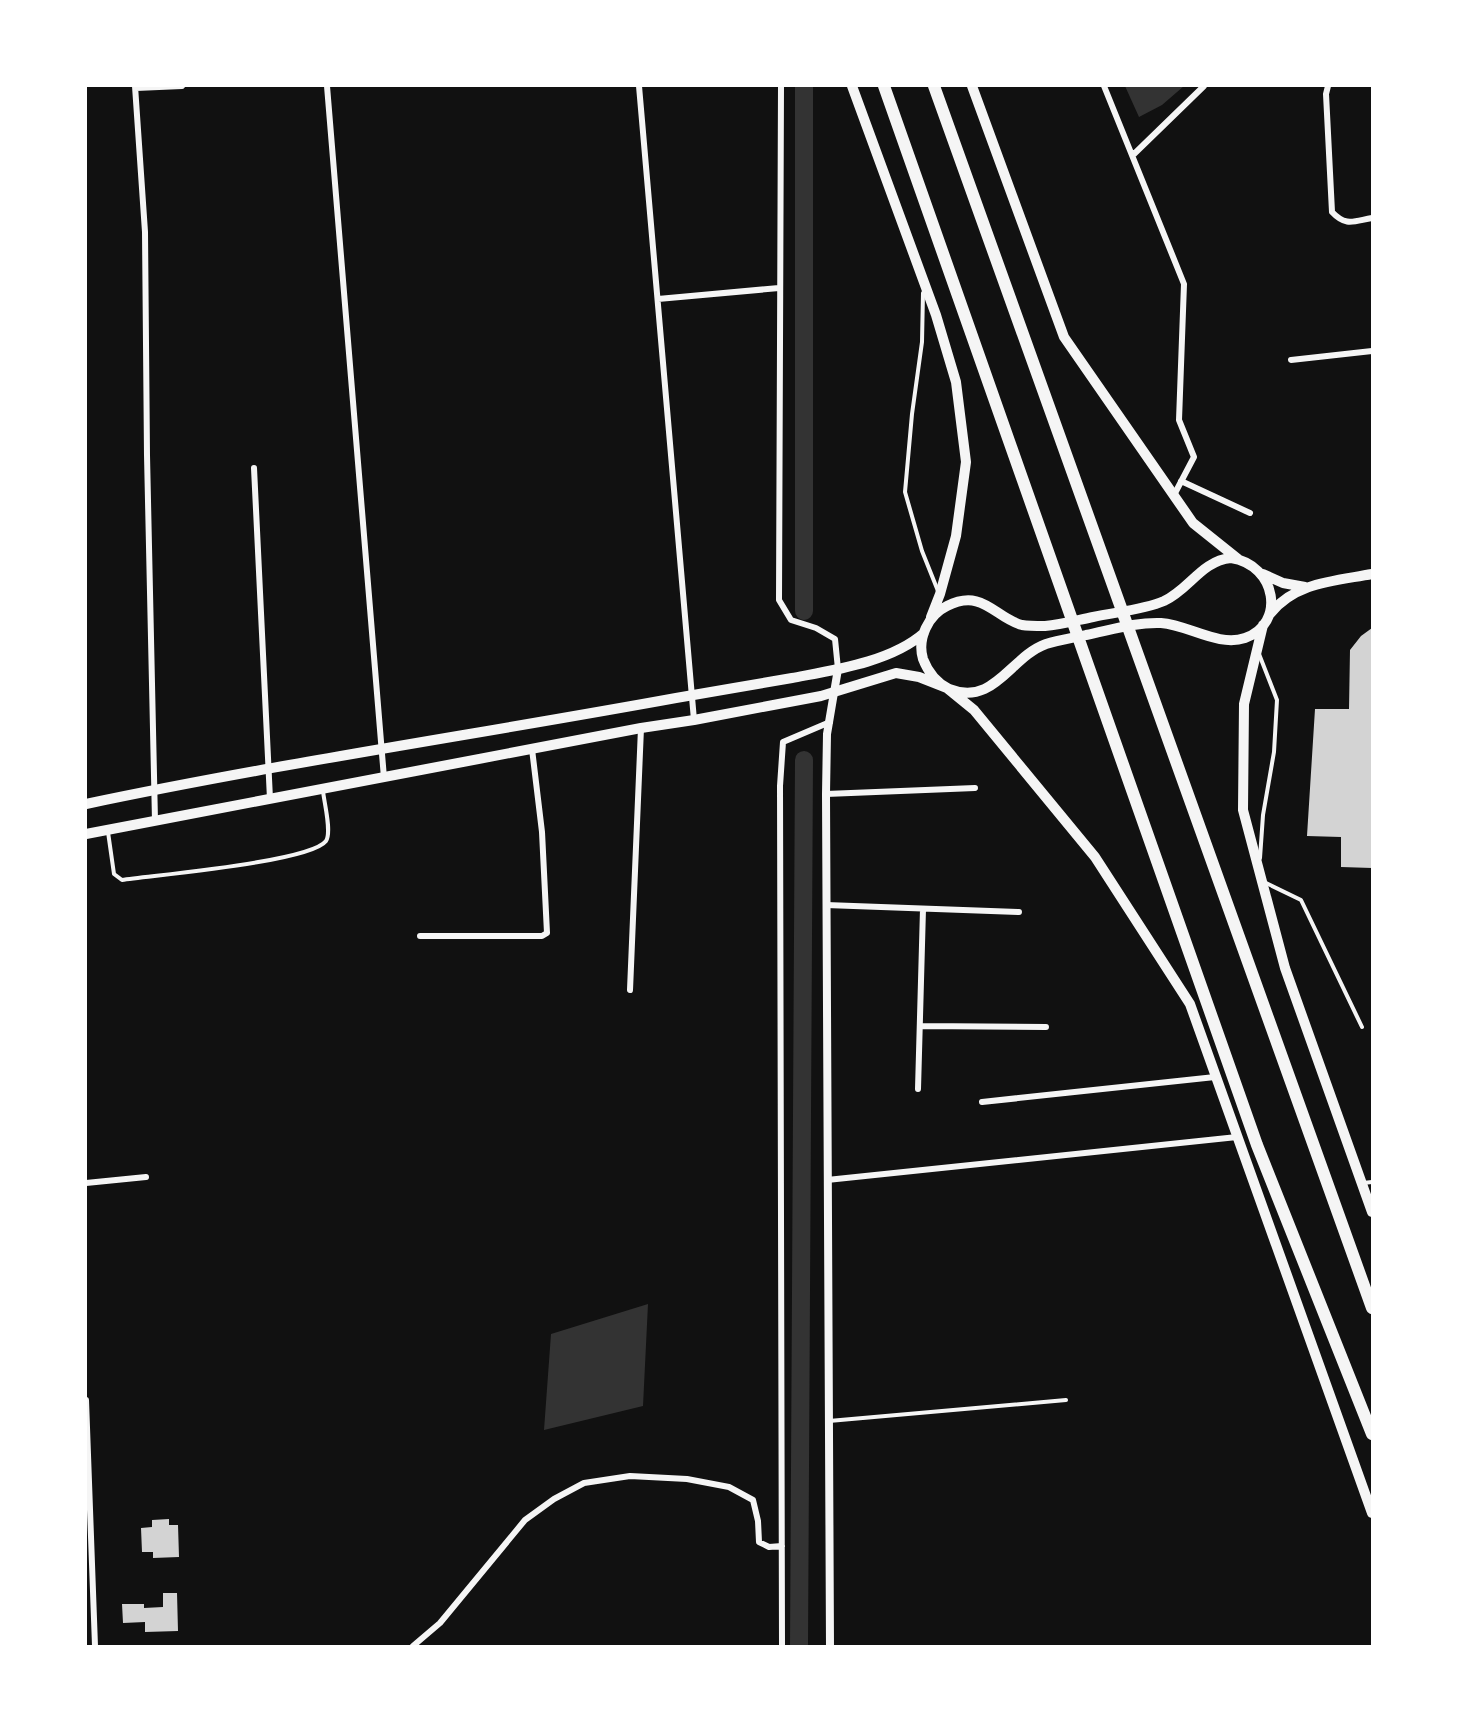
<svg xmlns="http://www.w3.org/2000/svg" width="1458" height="1732" font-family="'Roboto Condensed',sans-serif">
  <rect width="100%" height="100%" fill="#111"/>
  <path fill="#333" d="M1125,86H1184L1162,105L1139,117Z
    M648,1304L643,1406L544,1430L551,1334Z"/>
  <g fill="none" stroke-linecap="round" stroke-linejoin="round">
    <path stroke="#333" stroke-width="18" d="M804,86V611
      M799,1646L804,760"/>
  </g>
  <path fill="#d3d3d3" d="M1372,628V868L1341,867V837L1307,836L1315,709H1349L1350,650L1361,636Z
    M169,1519V1525H178L179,1557L153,1558V1552H142L141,1528L152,1527V1520Z
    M163,1593H177L178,1631L145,1632V1622L123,1623L122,1604H144V1608L163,1607Z"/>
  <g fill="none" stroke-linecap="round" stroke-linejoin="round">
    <path stroke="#f5f5f5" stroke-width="4" d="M923,293L922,342L912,414L905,492L922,551L938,591
      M1259,654L1277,700L1274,752L1263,815L1260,858
      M108,832L114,874L122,880C155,875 310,862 326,841C332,832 324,802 323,791
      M1264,882L1301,900L1362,1027
      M1363,1183L1372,1182
      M829,1421L1066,1400"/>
    <path stroke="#f5f5f5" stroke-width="6" d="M135,86L145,232L147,455L155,821
      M327,86L384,778
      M639,86L694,720
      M781,86L779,600L791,620L816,628L835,639L838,669
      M1104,86L1184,284L1179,420L1194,457L1174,495
      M1328,86L1326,94L1332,212C1346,227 1354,221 1372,218
      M136,88L182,86
      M1133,155L1204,86
      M658,299L779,288
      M1291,360L1372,351
      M254,468L270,799
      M1181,481L1250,513
      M826,794L975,788
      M826,905L1019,912
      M420,936H542L547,933L542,832L532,749
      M630,990L641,728
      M920,1026L1046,1027
      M918,1089L923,909
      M982,1102L1215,1077
      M827,1180L1237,1137
      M86,1183L146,1177
      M86,1400L95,1646
      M413,1646L440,1623L525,1520L554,1499L584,1483L630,1476L687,1479L729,1487L753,1500L758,1521L759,1542L769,1547L782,1546
      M782,1646L780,786L783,742L830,722"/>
    <path stroke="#f5f5f5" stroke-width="8" d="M830,1646L826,794L827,734L838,669"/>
    <path stroke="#f5f5f5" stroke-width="10" d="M852,86L936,315L956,382L966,462L956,536L940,594L931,617
      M972,86L1064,337L1193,523L1238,559
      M1231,558C1277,565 1286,624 1245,638C1218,647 1189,625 1161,623C1136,622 1111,630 1086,635C1073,638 1059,640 1046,644C1010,657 994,707 949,689C937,683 928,672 923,659C917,639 928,615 947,606C983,588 995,618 1022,625C1028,626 1038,626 1045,626C1061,625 1078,620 1093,617C1116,612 1143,610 1164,601C1190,589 1201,561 1231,558Z
      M1263,574L1283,583L1305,587
      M1270,614C1295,582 1335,581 1372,574
      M1263,625L1244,704L1243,810L1285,968L1372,1212
      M86,804C281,763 479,734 676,698C715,691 753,685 792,678C834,670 891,662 924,633
      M86,834L641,728L694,720L821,696L896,673L919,677L947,688L974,710L1095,857L1190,1004L1372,1513"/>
    <path stroke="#f5f5f5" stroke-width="12" d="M884,86L1257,1145L1372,1434
      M934,86L1372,1308"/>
  </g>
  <rect width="1458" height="1732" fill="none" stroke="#ffffff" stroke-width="174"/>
</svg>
